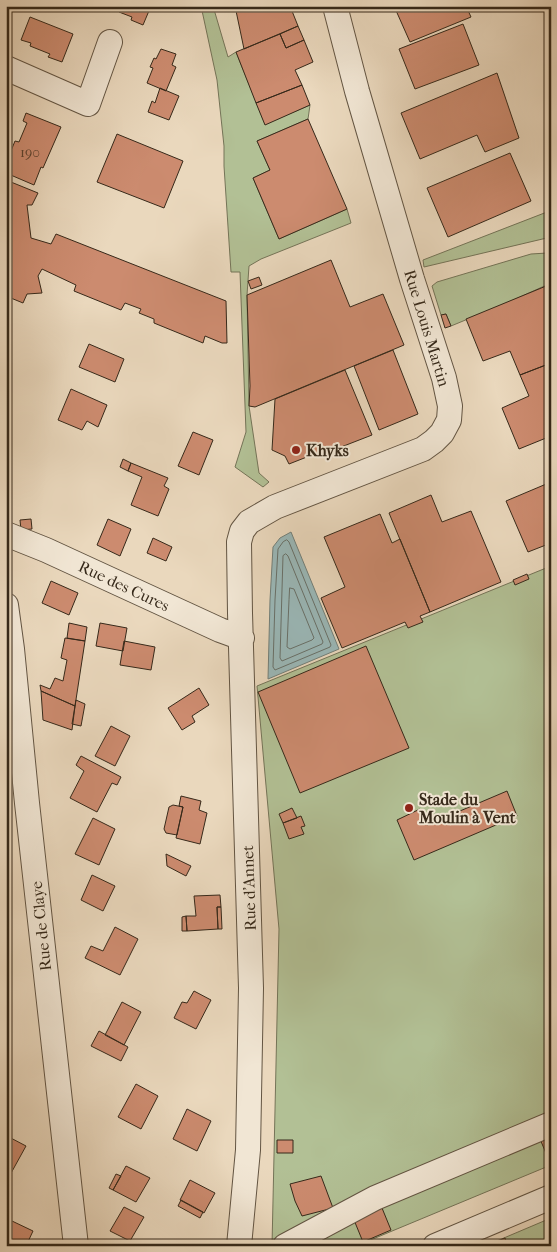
<svg xmlns="http://www.w3.org/2000/svg" width="557" height="1252" font-family="'IM FELL French Canon',serif">
  <rect width="100%" height="100%" fill="#ead8bd"/>
  <filter id="stains"><feTurbulence type="fractalNoise" baseFrequency=".004" numOctaves="4"/><feColorMatrix values="0 0 0 0 .2 0 0 0 0 .09 0 0 0 0 .02 0 0 0 .5 -.17"/></filter>
  <radialGradient id="worn" r=".72"><stop offset=".6" stop-color="#630" stop-opacity="0"/><stop offset="1" stop-color="#630" stop-opacity=".3"/></radialGradient>
  <path fill="#b2c095" stroke="#747458" d="M201,6H213L228,57L236,52L265,124L310,105L308,119L257,141L270,170L253,178L279,239L347,209L351,223L261,259L249,266L247,295L249,406L259,473L269,482L263,487L235,467L246,432L240,272H231L224,166V146L217,80Z
    M547,212L551,223V237L424,267L423,260Z
    M547,253L551,254V283L509,302L451,326L446,314L441,315L432,286L437,282L531,254Z
    M551,566V1165L356,1246H272L279,929L257,686Z
    M551,1218V1246H485Z"/>
  <path fill="#9ab8b8" stroke="#727f79" d="M291,532L339,649L268,679L270,600L273,547L280,538Z"/>
  <g fill="none" stroke-linecap="round" stroke-linejoin="round">
    <path stroke="#687069" stroke-width="1" d="M287,540L289,542L331,645L330,647L275,670L273,667L275,600L278,549L283,542Z
      M286,554L288,556L323,642L322,644L282,661L280,658L283,556Z
      M290,588L294,589L314,638L312,640L290,649L287,647L289,600Z"/>
  </g>
  <path fill="#cc8b6f" stroke="#36291a" d="M110,6H151L143,25L131,20L132,17L119,12V10Z
    M235,6H275L276,8L282,6H290L298,26L244,49Z
    M394,6H466L471,17L410,42Z
    M30,17L73,34L62,62L48,57L50,54L30,46L31,43L21,40Z
    M463,24L479,65L415,89L399,49Z
    M298,26L304,40L286,48L280,34Z
    M280,34L286,48L304,40L313,62L295,70L302,85L256,103L236,52Z
    M161,49L176,54L172,65L176,67L166,91L147,83L153,68L150,67L154,58L156,59Z
    M497,73L519,138L485,152L477,135L420,159L401,113Z
    M302,85L310,105L265,125L256,103Z
    M160,88L179,96L169,120L148,112L152,101L155,103Z
    M26,113L61,127L43,168L41,167L34,185L6,173V163L15,141L19,142L27,123L23,121Z
    M308,119L347,209L279,239L253,178L270,170L257,141Z
    M117,134L183,161L164,208L97,182Z
    M510,153L531,201L448,237L427,188Z
    M6,180L38,193L32,205H27L31,238L51,244L56,234L226,301L227,343H222L205,336L203,343L154,323V319L139,313L141,309L125,303L121,310L74,291L76,285L42,269L38,276L42,293L27,294L23,303L6,296Z
    M331,260L350,307L383,294L404,345L255,407L249,406L250,386L247,295Z
    M259,277L262,285L251,289L248,281Z
    M551,284V363L520,375L510,351L483,361L466,319Z
    M446,314L451,326L445,328L441,315Z
    M89,344L124,359L115,382L79,367Z
    M393,350L418,414L379,430L354,366Z
    M551,363V436L519,449L502,408L529,396L520,375Z
    M345,370L372,435L318,456L317,453L289,464L285,456L272,450L275,399Z
    M71,389L107,405L98,427L87,421L82,430L58,420Z
    M193,432L213,440L199,475L178,466Z
    M123,459L131,463L128,471L120,467Z
    M131,463L168,478L164,486L169,489L158,516L131,505L142,477L128,471Z
    M551,482V543L528,552L506,501Z
    M431,495L442,522L471,511L501,582L430,612L389,513Z
    M380,514L392,543L400,539L430,612L420,616L423,622L408,628L405,622L342,648L321,598L345,587L324,537Z
    M31,519L32,529L21,530L20,520Z
    M108,519L131,529L120,556L97,545Z
    M153,538L172,547L166,561L147,553Z
    M527,574L529,579L515,585L513,580Z
    M51,581L78,593L69,615L42,603Z
    M69,623L87,627L85,641L67,638Z
    M100,623L127,628L123,651L96,646Z
    M65,638L85,641L75,706L41,691L40,685L50,689L55,678L63,681L67,660L61,658Z
    M124,641L155,647L151,670L120,665Z
    M366,646L409,748L300,793L258,692Z
    M199,688L209,705L192,716L195,722L182,730L168,708Z
    M41,691L75,706L72,730L43,720Z
    M76,700L85,704L81,726L72,724Z
    M111,726L130,736L115,766L95,756Z
    M81,756L121,777L117,785L112,783L97,812L70,798L84,771L76,765Z
    M507,791L517,816L414,860L397,820L420,809L427,825Z
    M181,796L201,801L199,810L207,813L200,844L176,838L183,807L179,806Z
    M173,805L183,807L177,835L166,833L164,829L169,807Z
    M292,808L297,818L283,823L279,814Z
    M301,816L305,826L301,827L304,834L289,839L283,823Z
    M93,818L115,829L99,865L75,854Z
    M166,854L191,866L186,876L167,866Z
    M92,875L115,886L103,911L81,900Z
    M220,895L221,907H217L218,929L187,931L186,916H196L194,896Z
    M217,907H221L222,929H218Z
    M186,916L187,931H182V917Z
    M115,927L138,939L120,975L85,958L91,946L103,951Z
    M194,991L211,1000L196,1029L174,1018L182,1002L187,1003Z
    M122,1002L141,1012L124,1045L105,1035Z
    M99,1031L128,1047L121,1061L91,1046Z
    M136,1084L158,1096L141,1129L118,1117Z
    M187,1109L211,1121L197,1151L173,1139Z
    M551,1135V1157L548,1158L540,1139Z
    M7,1136L26,1146L10,1175L6,1172Z
    M277,1140H293V1153H277Z
    M126,1166L150,1178L136,1202L113,1190Z
    M116,1174L121,1176L113,1190L109,1188Z
    M321,1176L333,1208L302,1216L295,1201L290,1184Z
    M190,1180L215,1193L204,1213L180,1200Z
    M181,1200L203,1212L200,1218L178,1206Z
    M124,1207L144,1217L130,1241L110,1231Z
    M382,1208L391,1230L363,1242L354,1220Z
    M12,1221L33,1231L26,1246H6V1234Z
    M505,1238L508,1246H486Z"/>
  <g fill="none" stroke-linecap="round" stroke-linejoin="round">
    <defs>
      <path id="minor" d="M6,68L88,104L110,42
        M6,534L46,550L220,630L242,638
        M6,605L12,649L27,803L76,1246
        M239,1246L248,1150L251,988L240,613L239,542L242,531L249,522L275,507L423,449L434,441L442,433L449,420L450,406L444,378L412,279L357,91L335,6
        M285,1246L375,1198L551,1124
        M435,1246L551,1197"/>
    </defs>
    <use href="#minor" stroke="#635543" stroke-width="26"/>
    <use href="#minor" stroke="#f1e6d4" stroke-width="24"/>
  </g>
  <g fill="#8f2418" stroke="#f1e6d4" stroke-width="2">
    <circle cx="296" cy="450" r="5"/>
    <circle cx="409" cy="808" r="5"/>
  </g>
  <g text-anchor="middle" dominant-baseline="central" stroke-width="4" stroke-linejoin="round" paint-order="stroke">
    <g font-size="14" fill="#5c422f">
      <text x="30" y="152">190</text>
    </g>
    <g font-size="16" fill="#36291a" stroke="#f1e6d4">
      <text transform="translate(427 328) rotate(73)">Rue Louis Martin</text>
      <text transform="translate(124 586) rotate(25)">Rue des Cures</text>
      <text transform="translate(249 888) rotate(-92)">Rue d'Annet</text>
      <text transform="translate(41 926) rotate(-96)">Rue de Claye</text>
    </g>
    <g font-size="16" font-weight="bold" fill="#36291a" stroke="#f1e6d4" text-anchor="start">
      <text x="306" y="450">Khyks</text>
      <text x="419" y="799">Stade du<tspan x="419" dy="18">Moulin à Vent</tspan></text>
    </g>
  </g>
  <rect width="557" height="1252" fill="none" stroke="#ead8bd" stroke-width="25"/>
  <rect x="8" y="8" width="542" height="1237" fill="none" stroke="#36291a" stroke-width="2.5"/>
  <rect x="12" y="12" width="532" height="1227" fill="none" stroke="#36291a"/>
  <rect width="100%" height="100%" filter="url(#stains)"/>
  <rect width="100%" height="100%" fill="url(#worn)"/>
</svg>
